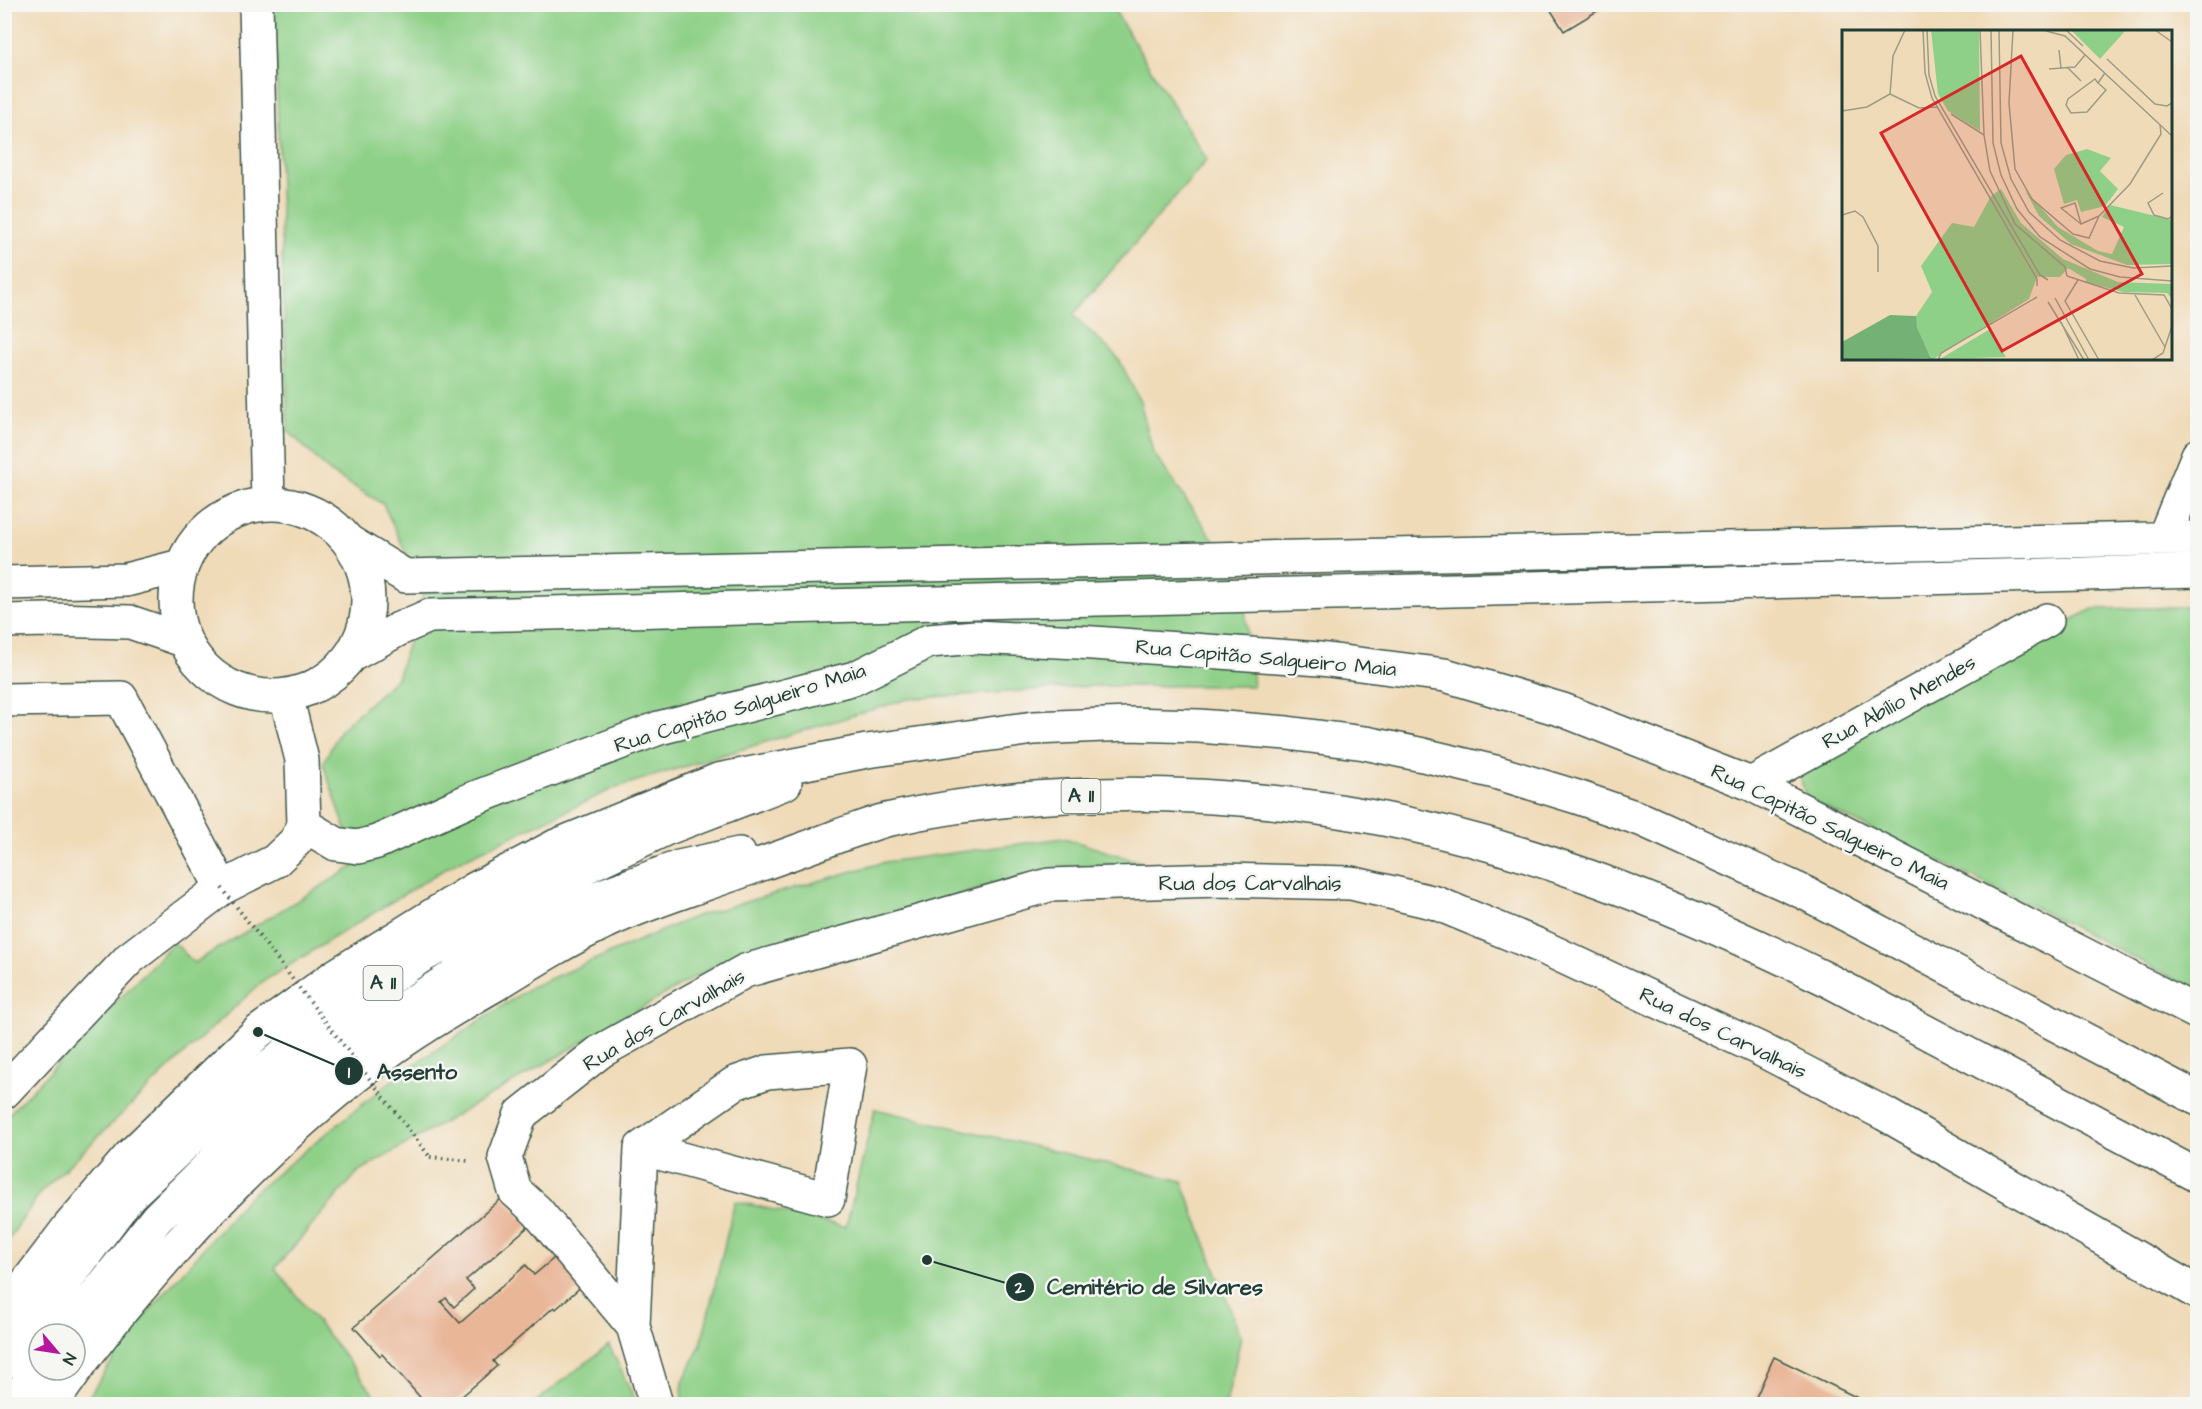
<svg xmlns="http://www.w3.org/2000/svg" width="2202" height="1409" font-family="'Architects Daughter',sans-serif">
  <rect width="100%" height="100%" fill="#f6f6f2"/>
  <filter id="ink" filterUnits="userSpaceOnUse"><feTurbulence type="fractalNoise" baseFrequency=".0167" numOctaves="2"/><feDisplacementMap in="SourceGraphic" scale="12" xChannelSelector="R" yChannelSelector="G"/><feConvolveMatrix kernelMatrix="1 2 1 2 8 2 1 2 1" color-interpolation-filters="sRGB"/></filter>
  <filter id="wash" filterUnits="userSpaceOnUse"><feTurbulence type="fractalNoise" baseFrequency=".008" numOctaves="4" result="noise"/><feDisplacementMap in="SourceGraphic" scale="24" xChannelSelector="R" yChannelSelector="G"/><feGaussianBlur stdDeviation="1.35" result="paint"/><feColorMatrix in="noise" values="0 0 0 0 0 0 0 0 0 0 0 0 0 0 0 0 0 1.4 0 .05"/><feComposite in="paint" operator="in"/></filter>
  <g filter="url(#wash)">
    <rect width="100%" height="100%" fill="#f0dbb9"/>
    <path fill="#8fd088" stroke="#57865e" stroke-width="1.5" d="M274,5H1111L1207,160L1073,315L1119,359L1140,402L1153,452L1242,581L1253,686H1092L908,699L617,787L451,865L262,982L191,1047L40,1193L5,1245V1118L174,942L194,963L358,864L323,764L340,730L397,678L424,591L383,504L330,472L288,431Z
      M2197,607V990L2038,909L1806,798L1799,773L1898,710L2093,609Z
      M1064,838L1143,863L1059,867L721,962L358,1172L275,1268L382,1404H84L131,1332L247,1198L400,1074L531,987L696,916L885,862Z
      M875,1109L1182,1181L1241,1337L1226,1404H681L683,1382L701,1344L735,1201L846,1227Z
      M609,1345L637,1404H533Z"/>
    <g id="blocks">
      <path fill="#e9b698" d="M1547,4H1609L1564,31Z
        M503,1197L529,1226L466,1280L474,1289L454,1307L446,1298L441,1302L460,1323L526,1265L534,1275L560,1253L585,1283L556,1309L554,1307L493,1361L497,1366L453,1404H426L382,1354L380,1356L354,1327Z
        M1774,1357L1870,1404H1753Z"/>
    </g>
  </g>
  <g filter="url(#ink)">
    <use href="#blocks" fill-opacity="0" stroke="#3e5548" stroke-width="1.5"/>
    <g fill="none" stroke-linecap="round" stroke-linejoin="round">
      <defs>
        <path id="minor" d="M256,4L268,503
          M176 600a96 96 0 1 1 192 0a96 96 0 1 1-192 0Z
          M2164,538L2198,455
          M351,543L405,576L2198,538
          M4,583L126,580L181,566
          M4,621L49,620L130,622L183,640
          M350,656L399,629L429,616L2198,571
          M4,700L121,698L222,888
          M1751,784L2047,620
          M304,825L336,844L358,847L377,842L472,799L659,728L855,678L929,641L975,637L1079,642L1320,659L1445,675L1563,710L1751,784L2198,1013
          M4,1092L130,958L222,888L275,861L296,841L304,825L302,760L286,696
          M641,1148L735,1083L767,1072L850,1065L828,1199L641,1148L633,1326L656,1404
          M633,1326L537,1211L515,1191L505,1157L521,1114L601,1051L745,971L1049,885L1220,880L1351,883L1436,903L1540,946L1760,1049L1885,1114L2198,1293"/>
        <path id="highway" d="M4,1313L69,1227L130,1156L258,1032L335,976L475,889L556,846L718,780L867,751L1034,728L1128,724L1199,726L1287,733L1365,743L1423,755L1495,772L1577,797L1643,820L1805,893L2198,1099
          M65,1334L157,1218L250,1126L321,1065L373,1028L501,946L583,903L679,867L739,854
          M4,1362L129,1196L226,1105L305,1036L420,957L570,874L665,829L785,783
          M16,1404L26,1386L39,1369
          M52,1404C89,1348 132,1296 177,1246C243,1173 313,1105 393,1048C426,1025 461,1004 496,984C533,961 570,938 610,920C656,899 705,885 753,867C781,857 810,847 838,836C854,831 870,824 886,820C1040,785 1213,788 1368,816C1528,845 1678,907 1824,978L2198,1176"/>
      </defs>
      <use href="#minor" stroke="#3e5548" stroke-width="36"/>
      <use href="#highway" stroke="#3e5548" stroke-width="36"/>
      <path stroke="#3e5548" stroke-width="4" stroke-dasharray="1.5 4.5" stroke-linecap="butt" d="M430,1157L469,1161"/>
      <use href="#minor" stroke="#fff" stroke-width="33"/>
      <use href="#highway" stroke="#fff" stroke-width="33"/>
      <path stroke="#3e5548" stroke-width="4" stroke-dasharray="1.5 4.5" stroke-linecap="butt" d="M222,888L430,1157"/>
    </g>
  </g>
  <g text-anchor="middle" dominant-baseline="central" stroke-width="5" stroke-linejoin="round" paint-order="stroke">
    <g fill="#f6f6f2" stroke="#60746d" stroke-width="1.5">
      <rect x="1061.5" y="779" width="39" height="34" rx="4.5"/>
      <rect x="363.5" y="966" width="39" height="34" rx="4.5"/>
    </g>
    <g font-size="20" font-weight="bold" fill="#1f3d34">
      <text x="1081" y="796">A 11</text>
      <text x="383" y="983">A 11</text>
    </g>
    <g font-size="21" fill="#1f3d34" stroke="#f6f6f2">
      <text transform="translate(1266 658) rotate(5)">Rua Capitão Salgueiro Maia</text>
      <text transform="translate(1899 702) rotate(-29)">Rua Abílio Mendes</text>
      <text transform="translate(740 708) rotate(-17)">Rua Capitão Salgueiro Maia</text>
      <text transform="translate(1830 827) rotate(26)">Rua Capitão Salgueiro Maia</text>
      <text x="1250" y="883">Rua dos Carvalhais</text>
      <text transform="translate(664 1020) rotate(-30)">Rua dos Carvalhais</text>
      <text transform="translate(1723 1033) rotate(26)">Rua dos Carvalhais</text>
    </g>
  </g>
  <g transform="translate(1842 30)">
    <rect width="330" height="330" fill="#f0dbb9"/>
    <path d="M89,0H137L138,101L106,81L96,64ZM229,0H284L258,29ZM245,119L269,128L258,141L276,159L263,176L239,182L235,170L222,174L212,139L224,125ZM159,159L179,193L221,229L276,252L330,254V269L325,263L281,262L244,252V249L226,238L218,247H195L187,269L90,330H84L89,327L74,298V286L90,262L79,236L110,193L132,197L149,166ZM183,160L216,197L256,221L270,224L282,197L260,187L268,175L330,190V234L285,235L229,214L197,186ZM148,299L164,327L98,329Z" fill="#8fd088"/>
    <path d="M48,285L74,286L75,298L89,328L0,330V312Z" fill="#73b274"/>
    <path fill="none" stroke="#9c9c84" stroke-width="1.5" d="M81,0L83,43L90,68L195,249V256M85,0L87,45L93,66L198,245L206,250M138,0L142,105L148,141L173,194L223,237L225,246M149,0L151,113L159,145L175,179L198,207L248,239L278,247L330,251M157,0L159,113L169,149L187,182L218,210L258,231L291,238L330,236M171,0L167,73L173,139L190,169L231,204L247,208L257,186M224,0L241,16M313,0L330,12M204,1L223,6L330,106M217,20L219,38M265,29L313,74L325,76L330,73M225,37L239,51M207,39L233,37L243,25M256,53L253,49L226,69L224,75L229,83L245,82L264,60L256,53L263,43M48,64L77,78L95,77M0,81L25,77L48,64L51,26L63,0M109,84L142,105M321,163L306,173L312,185L326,189L330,186M0,185L13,181L21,187L36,216V242M239,194L219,178L233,173L239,194L257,186L288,154L319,104L318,95M225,246L277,263L322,265L330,279M236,250L223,271L257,330M293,265L323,317M213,268L247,330M206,272L242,330M219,292L237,330M96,330L99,323L195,267M310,330L321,323L330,296"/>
    <path fill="#d62828" fill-opacity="0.15" stroke="#d62828" stroke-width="3" d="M179,26L300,244L160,321L39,103Z"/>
    <rect width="330" height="330" fill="none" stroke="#1f3d34" stroke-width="3"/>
  </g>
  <path fill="none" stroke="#1f3d34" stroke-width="2" d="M258 1032L349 1071M927 1260L1020 1287"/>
  <g fill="#1f3d34" stroke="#f6f6f2" stroke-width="2">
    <circle cx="258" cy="1032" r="6"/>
    <circle cx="927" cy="1260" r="6"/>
    <circle cx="349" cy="1071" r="15"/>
    <circle cx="1020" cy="1287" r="15"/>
  </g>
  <g font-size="18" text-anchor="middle" font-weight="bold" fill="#fff">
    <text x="349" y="1078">1</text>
    <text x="1020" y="1293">2</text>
  </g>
  <g font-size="22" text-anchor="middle" font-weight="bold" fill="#1f3d34" stroke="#f6f6f2" stroke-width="5" stroke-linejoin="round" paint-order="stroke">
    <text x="417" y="1079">Assento</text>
    <text x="1155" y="1294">Cemitério de Silvares</text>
  </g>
  <rect width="2202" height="1409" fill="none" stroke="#f6f6f2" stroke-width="24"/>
  <g transform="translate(57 1352) rotate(119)"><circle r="28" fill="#f6f6f2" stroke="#a0aca6" stroke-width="1.5"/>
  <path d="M0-4.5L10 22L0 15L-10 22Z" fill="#b5179e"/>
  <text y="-9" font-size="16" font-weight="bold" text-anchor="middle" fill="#1f3d34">N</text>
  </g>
</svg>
